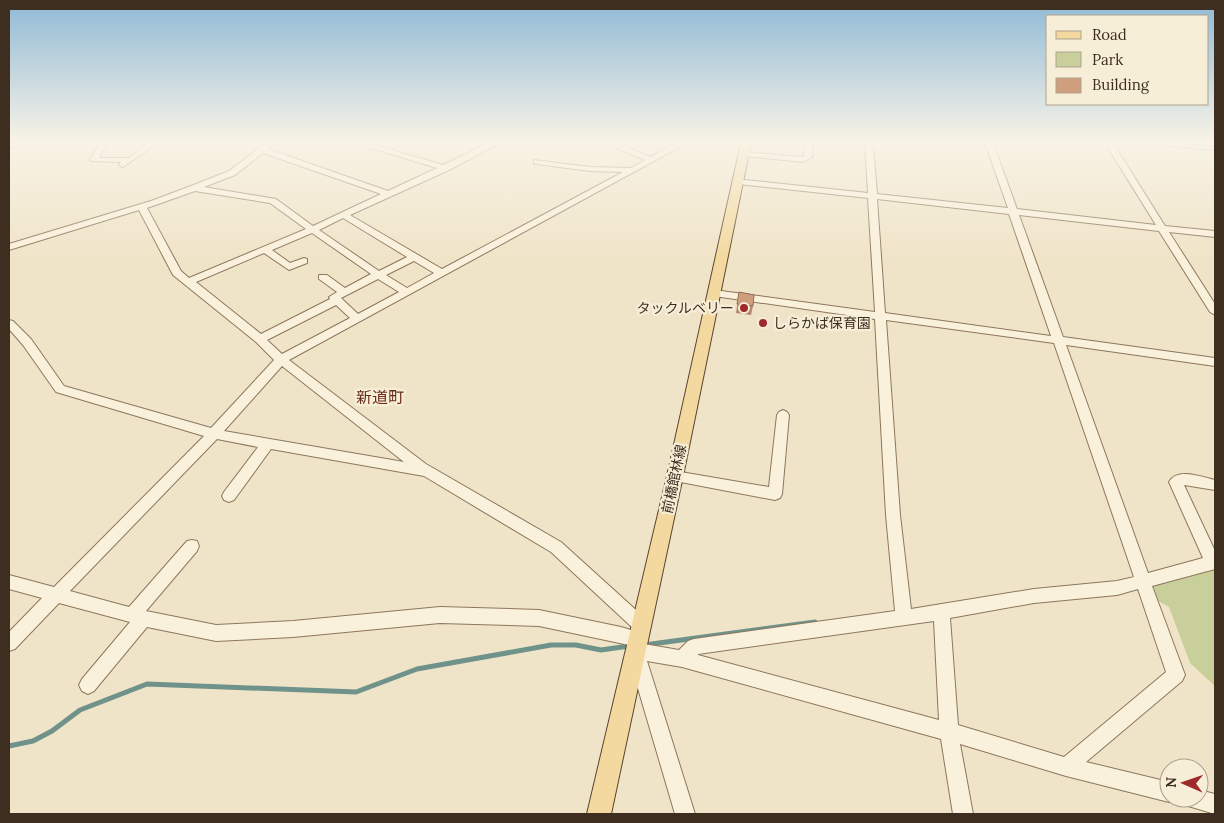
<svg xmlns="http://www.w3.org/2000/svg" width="1224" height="823" font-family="Lora,'Noto Sans JP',serif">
  <rect width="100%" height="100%" fill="#f0e4c8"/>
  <path fill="#c9cf9b" d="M1215,567V686L1190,663L1169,607L1153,598L1151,585Z"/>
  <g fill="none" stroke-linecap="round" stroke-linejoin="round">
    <path stroke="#6f938a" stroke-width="5" d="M644,645L815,622
      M9,746L33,741L52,731L80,710L147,684L356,692L417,669L551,645H576L601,650L629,646"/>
    <defs>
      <path id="minor" d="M25,143L24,145L9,148V144Z
        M100,143H108L99,158H128L149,143H158L123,167L119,165L121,162L91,161L90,159Z
        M266,143H275L268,149L388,191L437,168L355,143H368L443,165L489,143H500L449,170L350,215L442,269L623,172L590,171L537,164H534V160L590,167L631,168L645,160L605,143H616L651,157L677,143H687L289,360L426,464L561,542L647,620L649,625L647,630L641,633L635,630L551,552L424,476L271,449L234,500L229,502L224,500L222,496L224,492L258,447L217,439L70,591L129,607L187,541L192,540L197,541L199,546L197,551L146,611L216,625L293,621L440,607L539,610L621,627L644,634L646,640L644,644L679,650L688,641L694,639L895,611L886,515L875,319L714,296L709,293L714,290L875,312L868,198L738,184L734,181L735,179L868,193L865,143H873L877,194L1008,208L985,143H993L1017,209L1156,225L1105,143H1113L1165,226L1215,231V237L1169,232L1215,304V315L1210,312L1159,231L1019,215L1063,337L1215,358V366L1066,345L1148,573L1203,558L1169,482C1177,467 1202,477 1215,480V490L1184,485L1215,551V569L1152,586L1185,675L1182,681L1086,762L1169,782V798L1176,799L1169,802L1066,776L960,744L973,814H953L941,739L682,667L647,661L695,814H675L627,651L629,645L539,626L440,623L293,637L216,641L147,627L94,691L88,694L82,691L79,685L82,679L130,622L59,603L15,649L9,651V632L42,598L9,589V575L54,587L204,436L56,392L23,345L9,329V320L13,321L31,339L64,386L211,428L274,360L256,342L173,275L139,210L9,250V244L151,201L191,186L229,171ZM263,153L381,194L313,226L276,199L204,187L235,175ZM195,191L270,203L306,229L189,278L181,271L147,208ZM877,199L1009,214L1051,336L885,313ZM343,218L407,257L379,271L319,230ZM312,233L371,274L345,288L327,275H319V279L337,292L329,297L330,299L261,334L196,282L264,253L289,270L307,263V259L304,258L290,263L272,250ZM414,261L434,273L407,288L386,275ZM378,279L399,292L358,314L341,298ZM336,305L350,318L282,354L267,340ZM886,320L1054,343L1134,577L1117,581L1034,589L911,609L900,515ZM282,366L404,462L224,431ZM1138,589L1166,672L1064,757L958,725L950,618L1034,603L1117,595ZM934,621L939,720L698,655V654Z
        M805,143H813L812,157L803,162L744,156L740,154L744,152L802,157L804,156Z
        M1159,143L1215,146V150L1163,145Z
        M783,410L787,412L789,415L782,494L780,498L775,500L670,480L668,476L670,472L675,471L769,487L777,415L779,412Z
        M1199,790L1215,794V814L1185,805L1182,798H1199Z"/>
      <path id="major" d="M741,143H751L683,476L611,814H587L667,476Z"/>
    </defs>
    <use href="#minor" stroke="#8d765c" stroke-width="2"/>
    <use href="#major" stroke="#5b4430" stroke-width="2"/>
    <use href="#minor" fill="#faf1dc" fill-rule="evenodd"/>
    <use href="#major" fill="#f3d9a0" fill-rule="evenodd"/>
  </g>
  <path fill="#b2896c" d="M739,292L753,306L751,315L736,313Z"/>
  <path fill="#cf9f7d" stroke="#916f58" d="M739,292L754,295L753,306L737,304Z"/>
  <linearGradient id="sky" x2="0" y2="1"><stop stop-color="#8fbad6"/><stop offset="0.55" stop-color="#f8f3e6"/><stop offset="1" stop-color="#f8f3e6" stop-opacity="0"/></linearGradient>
  <rect width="1224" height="258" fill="url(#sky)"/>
  <g fill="#9e2a2b" stroke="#f7eed8" stroke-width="2">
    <circle cx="744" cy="308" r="5"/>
    <circle cx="763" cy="323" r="5"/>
  </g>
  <g text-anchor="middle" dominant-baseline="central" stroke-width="4.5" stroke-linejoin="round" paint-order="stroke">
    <g font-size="14" fill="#3d2e20" stroke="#f7eed8" text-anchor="end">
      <text x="734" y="308">タックルベリー</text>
      <text x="773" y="323" text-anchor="start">しらかば保育園</text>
    </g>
    <g font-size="14" fill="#3d2e20" stroke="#f7eed8">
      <text transform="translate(674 479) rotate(-78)">前橋館林線</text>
    </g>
    <g font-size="16" fill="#6b2e1e" stroke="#f7eed8">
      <text x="380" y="397">新道町</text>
    </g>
  </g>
  <rect width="1224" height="823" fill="none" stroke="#3d2e20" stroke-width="20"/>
  <rect x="1046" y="15" width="162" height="90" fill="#f7eed8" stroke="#ada18e"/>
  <rect x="1056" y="31" width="25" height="8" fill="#f3d9a0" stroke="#ada18e"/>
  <text x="1092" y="40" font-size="15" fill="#3d2e20">Road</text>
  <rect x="1056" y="52" width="25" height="15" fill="#c9cf9b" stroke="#ada18e"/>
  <text x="1092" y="65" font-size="15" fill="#3d2e20">Park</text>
  <rect x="1056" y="78" width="25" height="15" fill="#cf9f7d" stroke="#ada18e"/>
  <text x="1092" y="90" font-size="15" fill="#3d2e20">Building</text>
  <g transform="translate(1184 783) rotate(272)"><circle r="24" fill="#f7eed8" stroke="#ada18e"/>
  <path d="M0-4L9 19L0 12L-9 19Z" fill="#9e2a2b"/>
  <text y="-8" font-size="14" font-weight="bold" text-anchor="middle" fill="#3d2e20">N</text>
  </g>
</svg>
